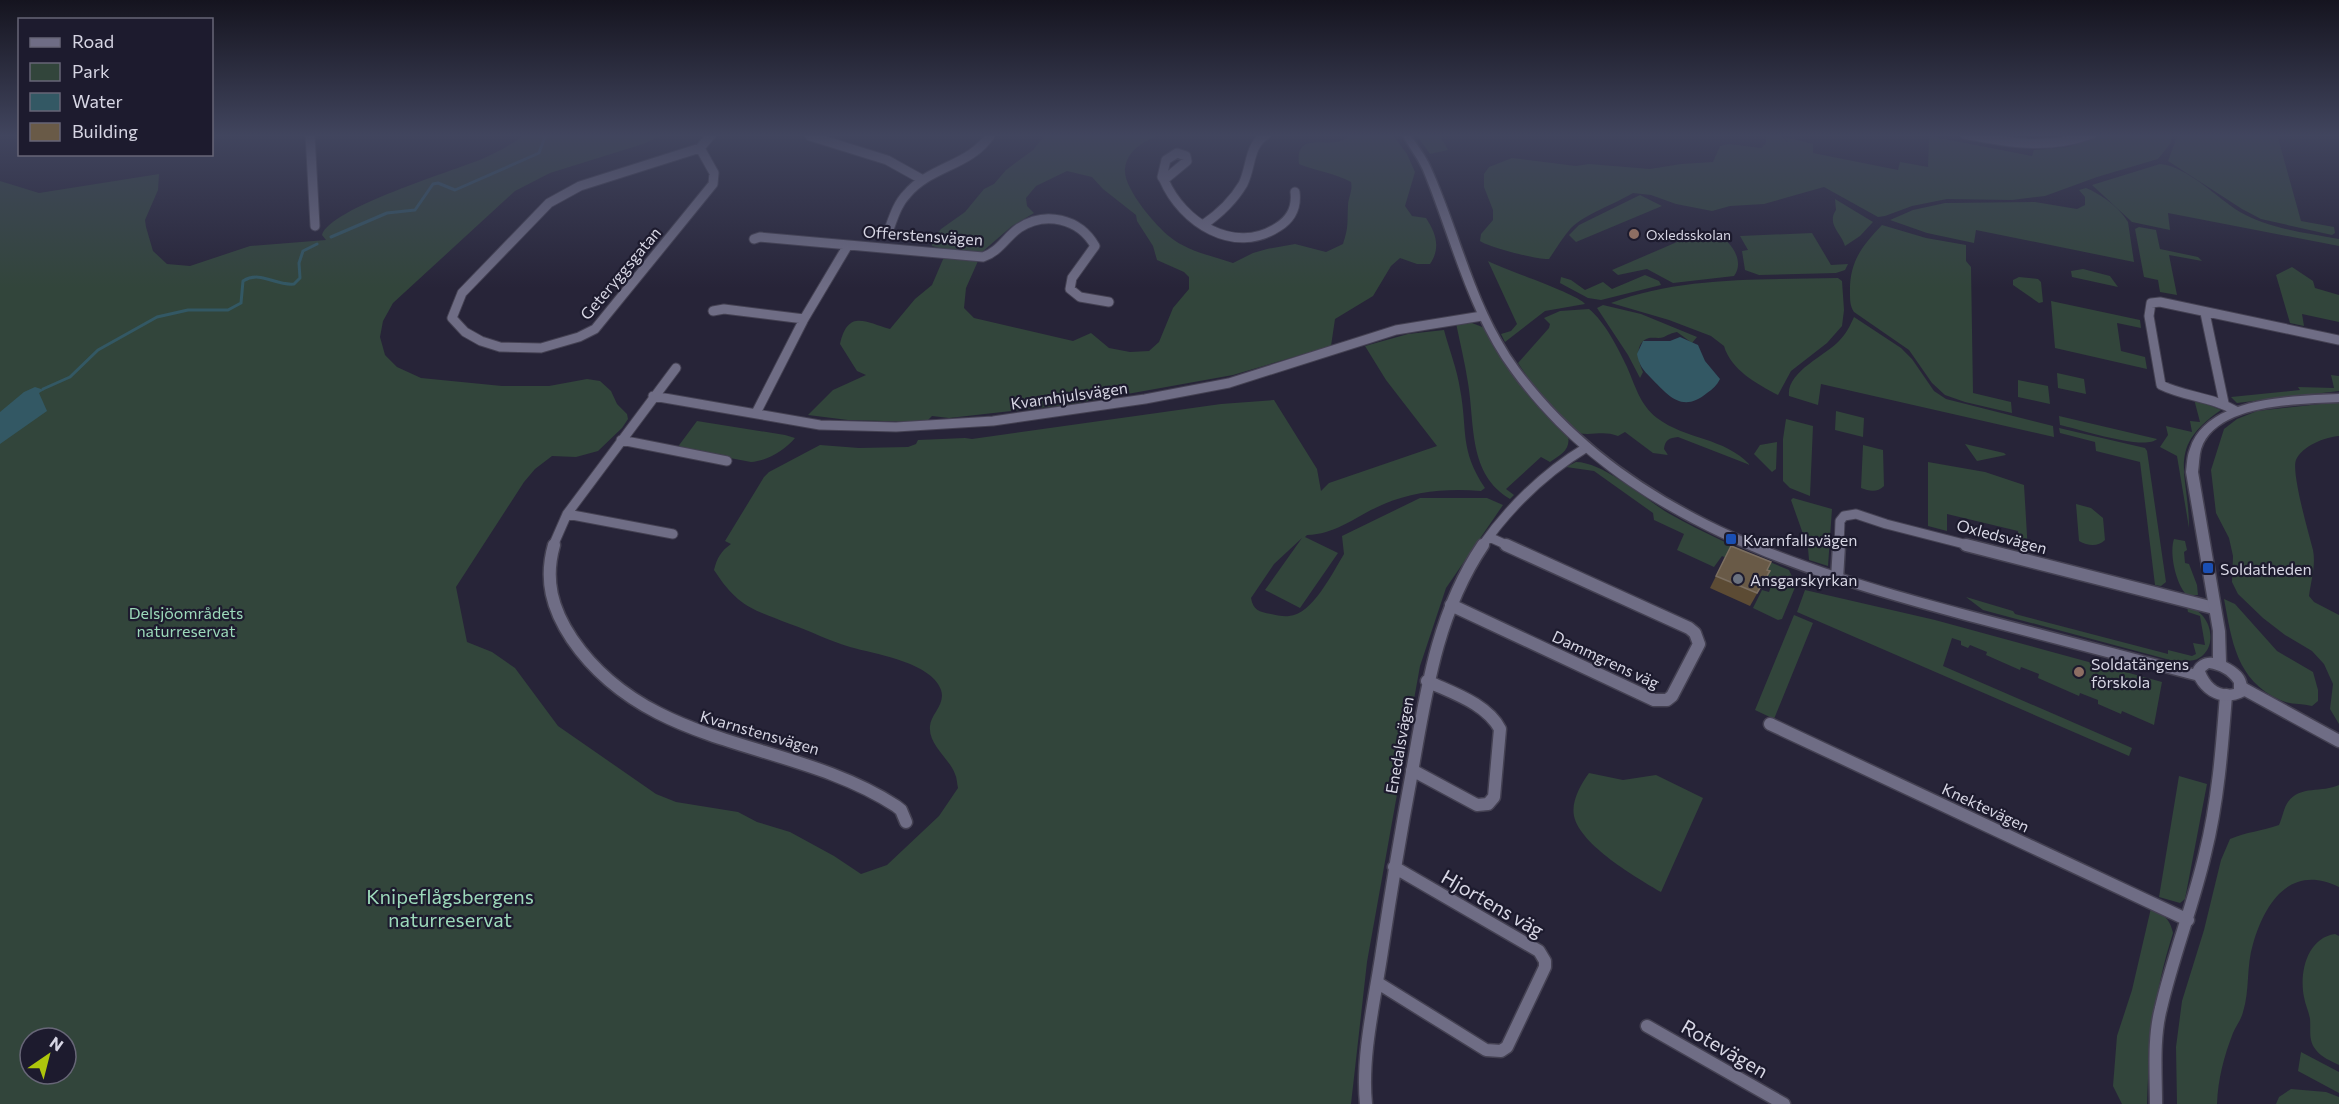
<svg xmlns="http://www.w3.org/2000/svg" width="2339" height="1104" font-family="Commissioner,sans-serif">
  <rect width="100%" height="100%" fill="#272438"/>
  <path fill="#32453b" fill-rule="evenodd" d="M526,134H665L643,144L550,173L515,191L393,303L383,321L380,337L385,355L397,367L421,378L502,386H549L587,379L600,381L611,391L617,404L627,414L628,419L622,428L598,451L576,457L552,456L535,469L524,482L456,587L467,642L492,652L515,668L558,726L656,794L676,802L738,812L757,822L790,832L834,856L861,874L887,865L939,816L958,788C957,784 957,778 955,774C950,759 928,745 930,726C931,712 950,702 938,684C923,661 875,654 850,647C829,641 811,631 790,624C752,609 738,607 714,570C717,558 721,551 731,544L725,541L764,477L769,472L820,445L859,448L908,447L916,444L918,440L965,438L972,439L1221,404L1274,400L1317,469L1321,491L1329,483L1437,446L1386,380L1365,346L1408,334L1444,330C1449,349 1457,369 1460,389C1468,431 1459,449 1485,488L1481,491C1449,488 1414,491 1384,504C1357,515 1338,534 1307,535L1305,537L1338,553L1300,608L1265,590L1302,538L1274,564L1251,598C1253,610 1259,612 1271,614C1276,615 1284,617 1289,616C1312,615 1333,572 1344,554L1342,536L1420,498H1487L1503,505L1446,588L1420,666L1367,962L1351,1104H0V181L39,193L159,174L158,190L145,220L146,227L153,251L167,264L190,266L250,246L326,240L322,235C330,208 453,171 482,159C497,152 513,144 526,134ZM30,1038H66V1074H30Z
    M1046,134H1164C1147,139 1127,149 1125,169C1123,188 1156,226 1170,237C1187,251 1212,256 1233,263L1253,253L1267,249L1295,244L1326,252L1343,244C1349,226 1347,223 1348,206C1348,198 1353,191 1351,182C1335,173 1316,171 1299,164C1295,132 1323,147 1341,141C1345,140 1349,136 1353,134C1364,131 1381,134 1392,134L1407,154L1415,172L1405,206L1412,216L1426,218C1436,233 1441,248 1430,264H1417L1400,258L1391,266L1373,296L1335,319L1331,346L1233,375L1066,405L949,418L932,416L927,421L919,422L848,420L808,415L833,390L866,375L857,371L840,344C848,309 865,322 890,329L915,299L932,285L947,250L932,246L931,241L941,229L965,212L984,189L994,184L1006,170L1033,150ZM1067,171L1092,177L1103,189L1136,215L1137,221L1153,246L1157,260L1184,272L1189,277V289L1173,308L1159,342L1149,351L1130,352L1109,348L1091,333L1073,341L974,318L964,308L966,288L982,252L1012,226L1034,213L1027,206L1026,198L1036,186Z
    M1416,134H1439L1448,150L1430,154Z
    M1766,134H1782V137L1788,143L1785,137L1813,144V153L1898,170L1900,162L1928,167L1929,136L2032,156L2034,150L2068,147L2101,134H2173L2170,144L2158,159L2097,177L2045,196L2012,200L1947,199L1912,206L1885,216L1878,217L1824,187L1764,204L1730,206L1712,211L1676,204L1651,195L1633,193C1615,204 1585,214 1571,228C1563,237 1556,249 1549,259C1538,260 1488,247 1480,241L1481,234L1493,220V210L1484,187V174L1489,167L1512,158L1576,166L1589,164L1650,169L1681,164L1713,162L1720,146L1729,144L1761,148L1766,143Z
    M2178,134H2277L2301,221L2334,227L2335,233L2332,235L2261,219L2242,209L2168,161Z
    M2160,164C2187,166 2217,198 2240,212C2270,229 2306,233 2339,239V246L2168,213L2170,230L2132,222L2092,185Z
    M2086,188C2101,194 2120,208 2128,222L2134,262L1976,230L1974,243L1927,233L1890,220L1913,210L1945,203L2035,202L2077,209L2085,205V197L2079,190Z
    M1640,195L1662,206L1576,242L1569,235L1579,225Z
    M1835,199L1873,222L1860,236L1845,246C1842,234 1826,224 1836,210Z
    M1882,225L1926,238L1966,245V261L1971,267L1973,393L2011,402L2012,413L1965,402L1945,395L1932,383L1909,350L1854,312C1850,306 1850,300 1850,293C1849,262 1862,246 1882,225Z
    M2139,227L2156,230L2160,249L2198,257L2202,261L2169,255L2177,295L2160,292L2158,280L2144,277L2135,229Z
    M1698,233L1699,238L1713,233C1729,237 1746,261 1734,276L1673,283L1647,269L1618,275L1612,270Z
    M1812,233L1831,265L1848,264L1845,270L1836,273L1759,275L1745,270L1742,251L1748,250L1740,236Z
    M1488,261C1505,270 1578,294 1585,304L1545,311L1505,342L1501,334L1511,331L1517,324Z
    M2292,267L2313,281L2315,288L2339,295V322L2302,314L2304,326L2290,323L2276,275Z
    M2083,269L2110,276L2118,287L2072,277L2071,271Z
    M1645,275L1659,281L1661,285L1601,300L1588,298L1560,283L1561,277L1571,280L1585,290L1603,282L1612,289Z
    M2019,277L2038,279L2041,282L2043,302L2039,303L2013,285V280Z
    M1838,278L1842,281L1844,310L1842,326L1827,343L1791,371L1778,395C1757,384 1731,370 1724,346L1711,336L1669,320L1611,303C1682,276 1764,280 1838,278Z
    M2051,301L2140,320L2141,328L2117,323L2121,351L2145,357L2147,369L2055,348Z
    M1603,305L1641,314L1697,337L1692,343L1677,332C1671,333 1668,335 1664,337C1659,339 1654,337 1649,338C1634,342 1638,362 1643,372L1640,378L1628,355L1597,308Z
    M1589,309C1605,322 1618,348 1627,367C1635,385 1640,405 1657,418C1686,440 1724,437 1750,465L1678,437C1669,438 1665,440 1664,449L1668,455L1653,453L1625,432L1618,436C1603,430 1593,436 1578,433L1534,387L1518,363L1549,328L1550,324L1544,318L1560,311Z
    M1854,317L1901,348L1912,359L1934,391L1946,399L2053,426L2054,437L1821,384L1818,405L1789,396C1786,372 1825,356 1839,341C1846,334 1850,326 1854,317Z
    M1456,323H1472L1485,328L1525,389L1568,436C1571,450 1560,455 1550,462L1541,457L1506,489L1514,495L1510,499C1468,474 1475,425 1468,383C1465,363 1460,343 1456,323Z
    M2057,373L2084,379L2086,394L2058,388Z
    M2331,375L2339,376V391L2237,403L2231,397L2300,390L2298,387L2334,388Z
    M2018,380L2048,386L2050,404L2018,397Z
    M2194,399L2221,410C2165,448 2189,472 2189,528L2177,456L2160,447L2168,435L2166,426L2192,432L2190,421L2200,422Z
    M2339,402V436C2325,437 2302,446 2296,460C2291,473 2309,534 2313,550C2316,565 2311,581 2309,596L2314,602L2339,615V724L2330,709L2333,684L2324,664L2312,651L2285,635L2263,618L2238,594L2232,582L2233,556L2229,538L2216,513L2211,470L2224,429L2237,419L2257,411Z
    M1836,411L1864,418L1863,437L1835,430Z
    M2059,416L2157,439C2145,451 2079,429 2060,425Z
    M1786,419L1813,426L1810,496L1790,488L1783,481V439Z
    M697,421L785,435L795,438C785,450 767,461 751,462L677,448Z
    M2059,428L2145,448L2147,451L2166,582L2161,586L2155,585L2140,462L2096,451L2095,442L2060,433Z
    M1777,442L1776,469L1772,472L1754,454L1760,445Z
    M1965,444L2004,453L2006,455L1977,461Z
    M1863,445L1883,450L1884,486C1877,493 1869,491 1861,488Z
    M1576,462C1603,462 1644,498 1668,513C1707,535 1748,553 1789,570L1796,585L1782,619L1778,620L1753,608L1762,590L1769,592L1774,579L1722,556L1714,567L1677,550L1684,534L1654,520L1653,513L1594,471L1566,467Z
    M1928,462L1985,472L2024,485L2028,552L2020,550L2018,531L1947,514V531L1928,526Z
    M1793,498L1832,509L1828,566L1809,560L1808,548L1791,500Z
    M2076,504L2091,508L2103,518L2105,540C2098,547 2088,546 2079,541Z
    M2174,539L2185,541L2187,550L2184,552L2185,563L2189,564L2197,585L2198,595H2187C2176,585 2169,553 2174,539Z
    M1805,590L1935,620L2162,682L2154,725L2122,711L2121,714L2098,704V700L2080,693L2079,696L2038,678L2039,674L2021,667L2020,670L1986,655L1987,652L1970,645L1968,648L1961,645V641L1952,638L1943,666L2132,748L2129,756L1797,612Z
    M1966,597L2013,611L2015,614L2168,654V650L2192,656L2196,654L2193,643L2205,645L2200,616L2188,612L2187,607C2210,610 2220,646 2199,658C2191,663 2179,660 2170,660L1983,610Z
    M2224,599L2235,604L2277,651L2313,672L2318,690V701L2312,706C2301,703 2290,705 2280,700C2236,680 2232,641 2224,599Z
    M1794,615L1813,623L1774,719L1755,710Z
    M1589,773L1623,780L1656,775L1703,798L1661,892C1637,878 1580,845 1574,816C1571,801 1581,784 1589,773Z
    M2179,776L2207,784L2185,899L2180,903L2159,897Z
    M2339,785V887C2291,863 2265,902 2253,944C2246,967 2250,990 2243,1012C2241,1020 2236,1026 2233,1033C2224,1056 2218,1079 2217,1104H2177L2176,1047L2182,1001L2204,930L2221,860L2230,839C2246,832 2262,831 2279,825C2282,819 2284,807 2288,802C2300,785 2322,793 2339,785Z
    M2151,908C2163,915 2170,918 2173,933C2154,993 2149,1042 2147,1104H2122L2113,1086L2117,1036L2132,990Z
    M2335,934L2339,936V1065C2331,1061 2321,1057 2316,1050C2308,1040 2311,1031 2310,1019C2309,1012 2305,1004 2304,997C2299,973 2307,938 2335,934Z
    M2301,1052L2339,1072V1093L2298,1071Z
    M2291,1089L2326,1092L2339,1097V1104H2276L2279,1097Z"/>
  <path fill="#335864" d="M1680,337L1698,345L1705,361L1720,379C1717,385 1713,389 1707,393C1682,414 1668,395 1651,378C1643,370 1639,365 1637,354L1643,341H1670Z
    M35,387L44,390L39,393L47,411L0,444V412L24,392Z"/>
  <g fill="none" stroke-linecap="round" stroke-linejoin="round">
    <path stroke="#335864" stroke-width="3" d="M331,237L387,213L415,210L433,184L438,183L455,190L539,153L546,134H558
      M43,389L70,377L98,350L157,317L188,310H228L241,303L243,281C261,270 275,286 294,284L300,278L299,263L303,251L317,244"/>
    <defs>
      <path id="minor-far1" d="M310,134L315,226
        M1964,134C2009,143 2048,150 2092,134
        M810,136L887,160L923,180
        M700,148L714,173L713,184L595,329L579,337L541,348L500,347L481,341L465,332L452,318L462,293L549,203L580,186Z
        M700,148L712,134
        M1177,153L1186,156L1187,161L1164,180L1162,177L1166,160Z
        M1164,180C1182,222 1234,256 1278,227C1291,219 1297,208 1295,192
        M1203,225C1219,214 1233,201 1243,184C1252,166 1248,145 1267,134
        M888,232C893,219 897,204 907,194C930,166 971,166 991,134
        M754,239L760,237L983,257C999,252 1006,237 1019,228C1045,211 1079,218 1095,246L1072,278L1070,289L1080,297L1109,302
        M713,311L724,309L804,319
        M2205,313L2224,403
        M653,396L820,425L896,427L993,421L1145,399L1229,383L1396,330L1482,316
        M2236,411C2213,397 2185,397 2161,385L2149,316L2151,303L2160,302L2339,340
        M756,413L804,319L848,245
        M621,440L727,461
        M567,514L673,534
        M1489,537L1509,546
        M553,546L567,514L676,368
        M1482,546C1511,505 1544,473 1587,447
        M1839,546L1840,521L1844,516L1856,514L1886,524L1972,546"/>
      <path id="minor" d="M554,545C544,580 552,609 572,639C649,752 792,738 896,806L901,810L906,822
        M1966,545L2214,608
        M1837,579L1839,545
        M1451,605L1654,700H1667L1672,696L1699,644L1695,633L1689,628L1506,545
        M2242,688L2339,741
        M1770,724L2188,920
        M1412,770L1477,805L1488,804L1494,797L1500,729C1486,703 1452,693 1427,681
        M1378,983L1486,1050L1501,1051L1507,1047L1545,967V961L1539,951L1394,867
        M1647,1026L1784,1104
        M1366,1104C1361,1056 1375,999 1382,951C1391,891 1401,831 1412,772C1426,692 1437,613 1483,545
        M2156,1104C2156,1073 2153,1038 2161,1008C2173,956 2193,906 2205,854C2218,802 2222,748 2226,695"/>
      <path id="tertiary" d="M1402,134H1410C1417,145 1426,156 1431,168C1461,235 1475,308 1519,368C1628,513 1798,565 1966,610C2042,630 2117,649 2193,669C2197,661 2204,657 2213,658V631L2186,472C2187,465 2187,456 2190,449C2206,396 2295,396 2339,394V402C2300,404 2216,403 2201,449C2199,456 2199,465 2198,472L2225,631L2226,662C2241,669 2251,680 2245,696C2225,706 2206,699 2195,680C2118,660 2042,640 1965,620C1797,575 1619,520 1512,373C1467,312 1451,238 1423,170C1417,157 1408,146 1402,134ZM2209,668C2220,670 2228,674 2234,683V689C2220,692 2210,684 2205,671Z"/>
    </defs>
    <use href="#minor-far1" stroke="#444152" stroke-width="11"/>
    <use href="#minor" stroke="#444152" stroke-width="15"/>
    <use href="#tertiary" stroke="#444152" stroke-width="3"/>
    <use href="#minor-far1" stroke="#6f6d85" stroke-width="9"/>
    <use href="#minor" stroke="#6f6d85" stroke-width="12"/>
    <use href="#tertiary" fill="#6f6d85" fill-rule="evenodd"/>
  </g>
  <path fill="#5c4b34" d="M1731,546L1770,571L1750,606L1710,588Z"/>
  <path fill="#695a47" stroke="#7b6e60" stroke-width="1.5" d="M1731,546L1771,562L1767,570L1770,571L1757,593L1716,576Z"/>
  <linearGradient id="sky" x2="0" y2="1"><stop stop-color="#15141f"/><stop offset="0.47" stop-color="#41455e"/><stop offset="1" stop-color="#41455e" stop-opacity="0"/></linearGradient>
  <rect width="2339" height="288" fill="url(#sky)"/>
  <g fill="#8d6e63" stroke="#1d1b2e" stroke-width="2">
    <circle cx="1634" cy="234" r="6"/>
    <circle cx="2079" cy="672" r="6"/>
  </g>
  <g fill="#1a4fb4" stroke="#1d1b2e" stroke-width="2">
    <rect x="1725" y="533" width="12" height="12" rx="3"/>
    <rect x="2202" y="562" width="12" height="12" rx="3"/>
  </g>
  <circle fill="#6b7280" stroke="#1d1b2e" stroke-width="2" cx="1738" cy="579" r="6"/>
  <g text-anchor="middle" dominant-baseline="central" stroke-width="4.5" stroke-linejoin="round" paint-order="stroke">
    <g font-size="14" fill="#d7d6e4" stroke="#1d1b2e" text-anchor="start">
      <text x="1646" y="234">Oxledsskolan</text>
    </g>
    <g font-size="16" fill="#d7d6e4" stroke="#1d1b2e">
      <text transform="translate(923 235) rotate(4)">Offerstensvägen</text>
      <text transform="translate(620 273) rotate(-50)">Geteryggsgatan</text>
      <text transform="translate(1069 395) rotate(-8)">Kvarnhjulsvägen</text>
      <text transform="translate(2002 536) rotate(15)">Oxledsvägen</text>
      <text transform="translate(1606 659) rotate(25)">Dammgrens väg</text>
      <text transform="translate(760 732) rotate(16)">Kvarnstensvägen</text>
      <text transform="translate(1399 745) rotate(-80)">Enedalsvägen</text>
      <text transform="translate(1986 807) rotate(25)">Knektevägen</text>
    </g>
    <g font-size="16" fill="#d7d6e4" stroke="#1d1b2e" text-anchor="start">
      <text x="1743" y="539">Kvarnfallsvägen</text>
      <text x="2220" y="568">Soldatheden</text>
      <text x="1750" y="579">Ansgarskyrkan</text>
      <text x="2091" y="663">Soldatängens<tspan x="2091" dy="18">förskola</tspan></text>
    </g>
    <g font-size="16" fill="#9cd9ba" stroke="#1d1b2e">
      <text x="186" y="612">Delsjöområdets<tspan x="186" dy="18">naturreservat</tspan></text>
    </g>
    <g font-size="20" fill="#9cd9ba" stroke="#1d1b2e">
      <text x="450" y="896">Knipeflågsbergens<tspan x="450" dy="23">naturreservat</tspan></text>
    </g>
    <g font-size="20" fill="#d7d6e4" stroke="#1d1b2e">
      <text transform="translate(1493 903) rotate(30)">Hjortens väg</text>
      <text transform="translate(1725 1048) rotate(30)">Rotevägen</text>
    </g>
  </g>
  <rect x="18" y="18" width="195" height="138" fill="#1d1b2e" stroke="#676677" stroke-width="1.5"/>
  <rect x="30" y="38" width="30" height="9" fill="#6f6d85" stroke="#676677" stroke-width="1.5"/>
  <text x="72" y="48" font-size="18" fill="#d7d6e4">Road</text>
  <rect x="30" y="63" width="30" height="18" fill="#32453b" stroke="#676677" stroke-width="1.5"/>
  <text x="72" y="78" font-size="18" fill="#d7d6e4">Park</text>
  <rect x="30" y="93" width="30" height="18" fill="#335864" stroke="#676677" stroke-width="1.5"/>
  <text x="72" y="108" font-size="18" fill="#d7d6e4">Water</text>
  <rect x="30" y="123" width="30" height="18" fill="#695a47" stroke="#676677" stroke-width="1.5"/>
  <text x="72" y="138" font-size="18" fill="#d7d6e4">Building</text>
  <g transform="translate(48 1056) rotate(35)"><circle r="28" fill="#1d1b2e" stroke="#676677" stroke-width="1.5"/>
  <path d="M0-4.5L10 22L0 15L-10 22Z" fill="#aec60c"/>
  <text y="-9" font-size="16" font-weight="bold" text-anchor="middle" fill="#d7d6e4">N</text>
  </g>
</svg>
